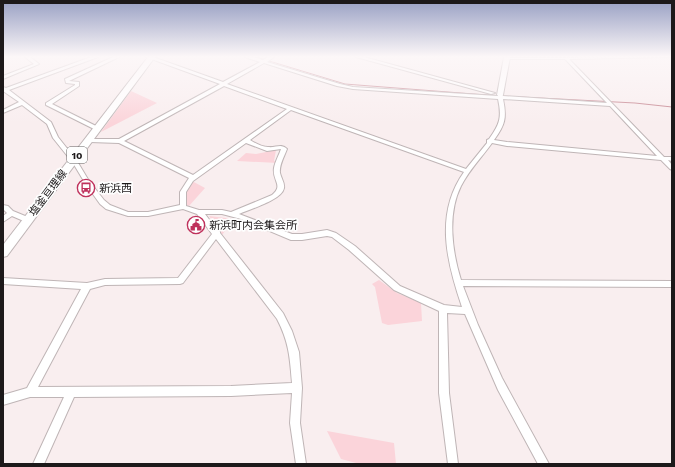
<svg xmlns="http://www.w3.org/2000/svg" width="675" height="467" font-family="'Work Sans','Noto Sans JP',sans-serif">
  <rect width="100%" height="100%" fill="#f9eeef"/>
  <path fill="#fbd4da" d="M131,91L157,103L101,132Z
    M276,150L274,161L278,162V163L237,161L246,153L256,154Z
    M192,181L205,188L189,206L186,205V190Z
    M209,216L234,219L222,235Z
    M379,280L397,293L421,303L422,321L388,325L382,323L375,287L372,284Z
    M327,431L394,443L396,464H360L341,459Z"/>
  <g fill="none" stroke-linecap="round" stroke-linejoin="round">
    <path stroke="#c4838e" stroke-width="1" d="M256,57L345,84L499,96
      M502,96L635,103L672,107"/>
    <defs>
      <path id="street" d="M25,57H30L39,64L3,79V76L34,64Z
        M91,57H98L9,90L51,122L58,137L77,161L89,181L104,200L110,205L128,212H148L180,205V192L189,178L119,143L90,142L88,141V139H119L220,84L146,57H153L223,82L260,62L245,57H253L263,60L268,57H274L267,62L340,84L353,87L498,96V94H502L503,96L607,103L565,59H507L505,58L672,57L569,59L664,157H672V161L668,160L672,165V170L670,169L661,160L507,146L492,143C482,157 469,170 461,186C447,214 452,251 461,280L672,281V287L463,286L478,325L502,378L549,464H538L498,390L465,314L447,313L449,393L458,464H448L439,393V311L394,290L349,250L332,237L327,236L302,240H291L241,219L222,214H205L217,230H219L220,232V233L283,313L292,331L299,352L302,388L300,423L306,464H296L290,423L292,393L231,396L74,397L44,464H33L64,397H30L3,405V395L27,388L81,289L3,284V278L87,283L105,279L178,278L212,234L197,214L183,209L148,216H128L106,209L100,204L85,183L73,163L53,138L47,124L22,105L3,113V110L19,102L3,91V87L6,88ZM264,63L337,86L353,89L498,99C502,117 500,124 489,139L487,140V143L466,169L227,84ZM224,86L287,109L193,175L124,141ZM503,99L610,106L657,156L507,142L494,140C505,125 507,118 503,99ZM291,110L464,172C434,214 447,263 462,307L444,305L400,286L355,246L336,233L327,230L302,234H292L239,214C250,209 282,200 284,188C285,183 281,178 280,173C279,165 284,157 287,149C281,143 276,148 268,147C262,147 255,143 250,140ZM246,143L267,151L281,149C279,155 275,162 274,168C272,181 284,185 272,195L231,212L222,210H199L186,206V192L193,181ZM216,239L277,319C289,342 290,358 292,383L231,386L38,387L90,289L105,285L180,284L183,283Z
        M113,57H119L69,81L79,82V86L52,104L100,128V130H96L46,105V103L75,85V84L66,83L65,79Z
        M356,57H364L495,93L491,94Z
        M3,205L8,206L13,211L30,218L31,220L30,222H26L12,216L3,222V216L7,213L3,209Z"/>
      <path id="secondary" d="M504,57H510L503,95L500,97L497,95Z"/>
      <path id="primary" d="M148,57H155L7,256L3,257V245Z"/>
    </defs>
    <use href="#street" stroke="#bfb5b6" stroke-width="2"/>
    <use href="#secondary" stroke="#bfb5b6" stroke-width="2"/>
    <use href="#primary" stroke="#bfb5b6" stroke-width="2"/>
    <use href="#street" fill="#fff" fill-rule="evenodd"/>
    <use href="#secondary" fill="#fff" fill-rule="evenodd"/>
    <use href="#primary" fill="#fff" fill-rule="evenodd"/>
  </g>
  <linearGradient id="sky" x2="0" y2="1"><stop stop-color="#99a0c4"/><stop offset="0.46" stop-color="#fcf7f8"/><stop offset="1" stop-color="#fcf7f8" stop-opacity="0"/></linearGradient>
  <rect width="675" height="123" fill="url(#sky)"/>
  <defs>
    <symbol id="bus-ring" viewBox="-11 -11 22 22"><circle r="9.5" fill="#fefefe" stroke="#bf315c" stroke-width="1.5"/><path d="M-5-6H5V4H4V6H2V4H-2V6H-4V4H-5ZM-3.5-4V0h7V-4ZM-3.5 1.2v1.5H-2V1.2ZM2 1.2v1.5H3.5V1.2Z" fill="#bf315c"/></symbol>
    <symbol id="civic-ring" viewBox="-11 -11 22 22"><circle r="9.5" fill="#fefefe" stroke="#bf315c" stroke-width="1.5"/><path d="M-.6-6.5H3V-4.5H.6V-3L4-1V1h2V6H-6V1h2V-1L-.6-3ZM-1.2 2.5V6h2.4V2.5Z" fill="#bf315c"/></symbol>
  </defs>
  <g fill-rule="evenodd">
    <use href="#bus-ring" x="76" y="178" width="20" height="20"/>
    <use href="#civic-ring" x="186" y="215" width="20" height="20"/>
  </g>
  <g text-anchor="middle" dominant-baseline="central" stroke-width="3.5" stroke-linejoin="round" paint-order="stroke">
    <rect fill="#fefefe" stroke="#605e5e" stroke-width="1" x="67" y="147" width="20" height="16" rx="3"/>
    <g font-size="10" font-weight="bold" fill="#1d191a">
      <text x="77" y="155">10</text>
    </g>
    <g font-size="11" fill="#1d191a" stroke="#fefefe" text-anchor="start">
      <text x="99" y="188">新浜西</text>
      <text x="209" y="225">新浜町内会集会所</text>
    </g>
    <g font-size="11" fill="#1d191a" stroke="#fefefe">
      <text transform="translate(48 193) rotate(-53)">塩釜亘理線</text>
    </g>
  </g>
  <rect width="675" height="467" fill="none" stroke="#1d191a" stroke-width="8"/>
</svg>
